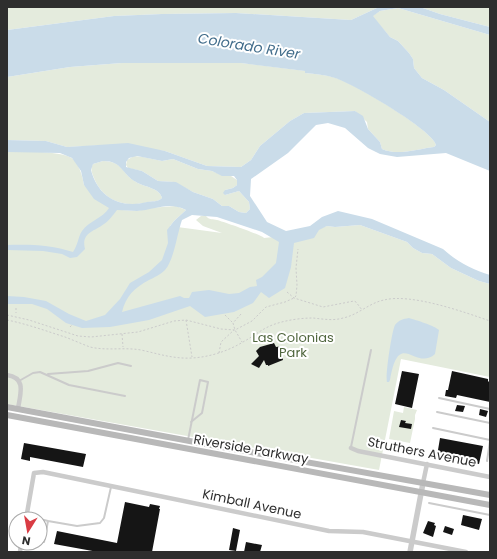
<svg xmlns="http://www.w3.org/2000/svg" width="497" height="559" font-family="Poppins,sans-serif">
  <rect width="100%" height="100%" fill="#fff"/>
  <path fill="#e4ebdd" d="M7,7H379L351,20L236,13L162,14L114,16L7,30Z
    M420,7H490V27L440,14Z
    M398,8L490,35V122L444,90L422,78L414,68L413,59L409,53L398,41L390,37L372,16L380,11Z
    M122,63H241L306,71L305,73C316,74 326,75 336,78C353,83 433,130 436,145L434,147C418,149 397,156 382,149L380,142L368,129L367,122L355,111L304,113L290,121L260,146L251,160L241,167L207,166L165,151L109,145L67,147L46,141L7,140V77L70,67Z
    M7,152C20,151 64,151 73,159C80,166 82,175 84,185L122,210L137,211L149,208L176,206L186,210L174,221L170,226L222,233L203,226L196,220L201,216H206C209,220 213,219 217,220C224,222 262,235 264,238L303,234L327,226L335,227L360,225L407,242L413,248L422,253L432,254L451,268L479,281L490,284V377L401,359L379,470L7,404Z
    M134,156L143,157L162,161L173,159L198,169L212,171L224,176H231L237,180V185L233,188L225,190V195L239,191L249,202L250,209L246,213L239,212L229,206H222L213,199L193,192L174,182L158,181L142,171L128,168L126,165L127,160Z
    M103,161C125,162 120,173 136,182C144,187 160,188 162,198C158,202 153,201 148,202C125,208 103,201 94,178C92,173 90,169 93,164Z
    M404,407L417,410L415,415V419L410,443L389,439L394,411L403,413Z"/>
  <path fill="#cadce9" fill-rule="evenodd" d="M379,7H420L440,14L490,27V35L398,8L380,11L373,16L390,37L398,41L409,53L413,59L414,68L422,78L444,90L490,122V171L446,153L397,157L380,154L368,148L345,128L328,123L316,125L288,153L251,179L250,196L267,222L286,231L310,226L322,217L338,211L372,219L443,249C456,261 473,270 490,275V284L479,281L451,268L432,254L422,253L413,248L407,242L360,225L335,227L327,226L319,230L314,238L294,243L291,267L285,288L269,298L261,292L253,303L234,312L205,317L190,306L149,320L110,327L82,328L66,323L47,309L32,304H7V296L24,297L46,301L69,314L86,321L105,315L120,299L130,283L149,272L162,260L168,243L167,230L174,221L186,210C168,201 155,210 137,211C130,211 124,210 117,210C113,215 109,221 104,224C93,232 81,233 85,249L77,257L70,258L62,254L43,251L7,250V245C29,244 52,245 73,252C78,245 78,237 82,231C89,221 103,218 109,208L94,199L84,185L81,171L72,158L60,153L7,152V140L46,141L67,147L128,143L165,151L207,166L241,167L251,160L260,146L290,121L304,113L355,111L363,116L368,129L380,142L382,149C397,156 418,149 434,147L436,145C433,130 352,83 335,78C326,75 315,74 305,73V71L241,63H122L70,67L7,77V30L114,16L162,14L236,13L351,20ZM137,156L162,161L173,159L198,169L212,171L222,176H234L237,180V185L233,188L225,190L223,193L225,195L239,191L249,202L250,209L246,213L239,212L229,206H222L213,199L193,192L176,182L158,181L142,171L126,167V162L129,158ZM103,161C123,161 121,174 136,182C144,187 160,188 162,198C158,202 152,201 147,202C120,209 98,197 91,170L93,164ZM192,215L217,217L262,232L279,242L276,263L262,277L256,280L257,286L250,287L239,293L229,294L209,290L192,292L189,298H184L180,296L122,312C126,296 134,288 149,280C155,277 160,275 165,270C174,260 177,234 182,220Z
    M409,318C416,320 435,326 439,330L435,354C415,372 399,327 390,380L389,382H387C385,376 392,330 395,325C399,320 403,319 409,318Z"/>
  <path fill="#151515" d="M274,343L276,347L283,346L285,353L282,354L283,360L268,366V365H266L264,360L259,368L251,364L259,356L256,351L260,347Z
    M402,371L419,374L412,408L395,404Z
    M452,371L488,379V381L490,383V402L457,395L456,398L445,396L446,390H448Z
    M457,405L465,406L463,412L455,411Z
    M480,409L488,411L486,417L479,415Z
    M401,420L406,421L405,423L412,424L411,429L399,427Z
    M440,438L483,446L479,464L442,457L438,450Z
    M24,443L86,454L83,467L30,457V461L21,459Z
    M125,502L149,507L150,504L160,506L159,509H160L152,552H98L54,544L57,531L117,543Z
    M463,515L482,519L479,530L461,525Z
    M428,521L435,523L434,525L436,526L433,537L423,533Z
    M445,526L454,529L452,535L443,532Z
    M233,528L240,530L236,551L229,550Z
    M246,542L262,545L260,552H244Z"/>
  <g fill="none" stroke-linecap="round" stroke-linejoin="round">
    <path stroke="#cbcbcb" stroke-width="1" stroke-dasharray="2 2" stroke-linecap="butt" d="M287,292L294,298L323,307L354,301L356,302L362,310
      M16,308V313
      M241,314L233,323L235,330L242,342
      M7,315L29,320L78,336L91,337L138,332L174,321L186,320L221,329L235,330L252,321L266,307L285,302L294,298L296,296L297,285L296,268L298,249
      M225,315L233,323
      M7,320C27,324 46,331 65,337C73,340 82,344 90,347C107,351 124,347 141,350C159,354 174,359 192,358C210,357 228,351 243,342C254,336 263,328 275,324C287,320 301,318 313,318C323,319 333,321 343,318C358,315 369,303 384,300C411,293 464,312 490,321
      M186,320L192,357
      M70,327L72,325
      M122,334L123,347
      M219,353L221,342L234,330"/>
    <path stroke="#cbcbcb" stroke-width="2" d="M48,374L88,371L118,363L131,366
      M19,381L33,373L40,372L69,385L125,396
      M439,398L490,409
      M437,412L490,423
      M433,428L490,440
      M188,440L200,380L208,382L202,413L191,422
      M351,447L371,350
      M487,461L490,441
      M429,503L490,515
      M27,517L38,519
      M40,519L48,521L44,542
      M48,521L77,526L100,523L104,518L111,487"/>
    <path stroke="#cbcbcb" stroke-width="4.5" d="M7,375C27,378 20,394 18,409
      M351,448L358,451L490,477
      M423,483L427,464
      M26,519L34,473L43,472L329,531L363,532L466,552
      M20,552L21,543"/>
    <path stroke="#cbcbcb" stroke-width="5.5" d="M410,552L423,483"/>
    <path stroke="#b8b8b8" stroke-width="6" d="M7,407L211,445L490,495
      M7,415L490,505"/>
  </g>
  <g text-anchor="middle" dominant-baseline="central" stroke-width="4" stroke-linejoin="round" paint-order="stroke">
    <g font-size="13" fill="#51673f" stroke="#fff">
      <text x="293" y="337">Las Colonias<tspan x="293" dy="15">Park</tspan></text>
    </g>
    <g font-size="13" fill="#2e2e2e" stroke="#fff">
      <text transform="translate(251 449) rotate(10)">Riverside Parkway</text>
      <text transform="translate(422 452) rotate(11)">Struthers Avenue</text>
      <text transform="translate(252 504) rotate(12)">Kimball Avenue</text>
    </g>
    <g font-size="14" font-style="italic" fill="#426d8b" stroke="#fff">
      <text transform="translate(249 46) rotate(9)">Colorado River</text>
    </g>
  </g>
  <rect width="497" height="559" fill="none" stroke="#2e2e2e" stroke-width="16"/>
  <g transform="translate(28 531) rotate(191)"><circle r="19" fill="#ffffff" stroke="#ababab"/>
  <path d="M0-3L7 15L0 10L-7 15Z" fill="#d93c44"/>
  <text y="-6" font-size="11" font-weight="bold" text-anchor="middle" fill="#2e2e2e">N</text>
  </g>
</svg>
